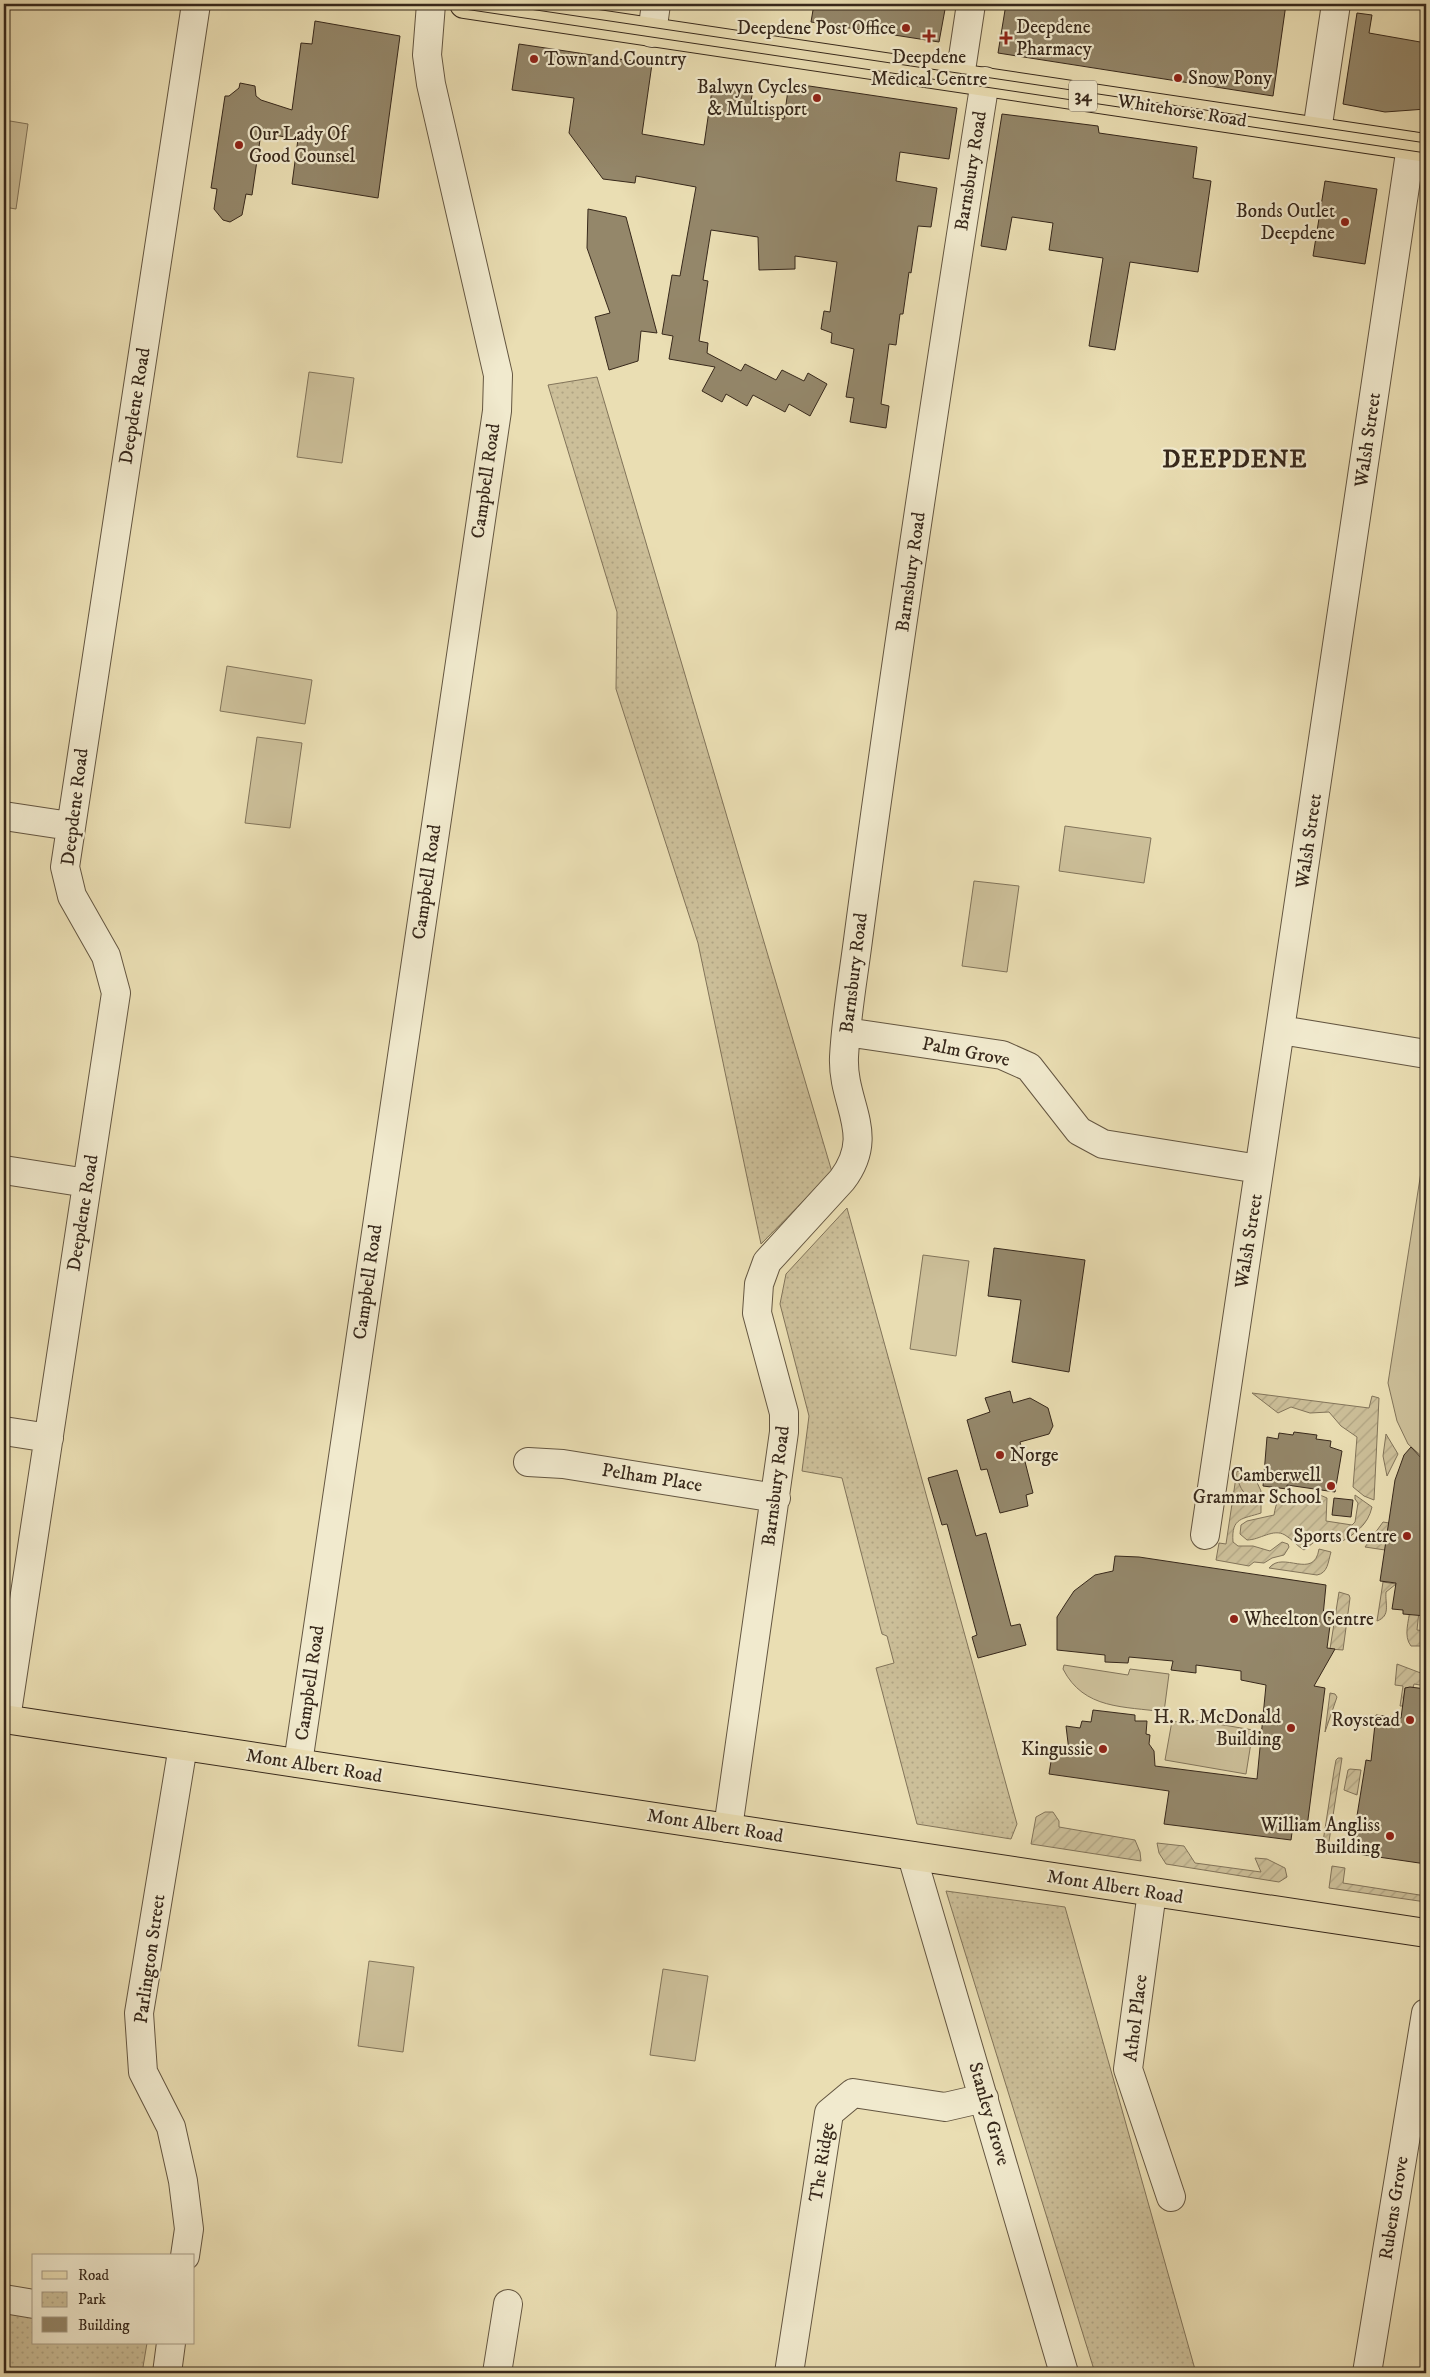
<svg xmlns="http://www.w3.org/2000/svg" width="1430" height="2377" font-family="'IM FELL DW Pica',serif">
  <defs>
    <pattern id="park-dots" width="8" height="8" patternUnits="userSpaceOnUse" patternTransform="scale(1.25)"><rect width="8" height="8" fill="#ccbf99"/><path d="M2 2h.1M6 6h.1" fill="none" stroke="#b0a483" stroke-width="1.8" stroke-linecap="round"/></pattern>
    <pattern id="garden-furrows" width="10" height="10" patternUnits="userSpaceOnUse" patternTransform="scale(1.25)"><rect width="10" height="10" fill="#ccbf99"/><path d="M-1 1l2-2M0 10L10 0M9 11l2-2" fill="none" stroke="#b0a483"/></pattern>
  </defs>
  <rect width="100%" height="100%" fill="#eadeb3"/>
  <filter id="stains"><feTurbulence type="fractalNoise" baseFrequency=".004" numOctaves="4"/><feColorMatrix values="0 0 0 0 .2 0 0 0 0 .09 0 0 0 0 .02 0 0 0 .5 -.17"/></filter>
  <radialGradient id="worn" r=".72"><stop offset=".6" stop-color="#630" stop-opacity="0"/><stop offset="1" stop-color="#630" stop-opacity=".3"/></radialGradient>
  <path fill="#ccbf99" stroke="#82745a" d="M4,120L28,124L16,209L4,207Z
    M309,372L354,378L342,463L297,457Z
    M227,666L312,680L305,724L220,711Z
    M257,737L302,743L290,828L245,823Z
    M1065,826L1151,838L1144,883L1059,871Z
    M974,881L1019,886L1007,972L962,966Z
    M1426,1140V1460L1408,1444L1397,1421L1388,1383Z
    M923,1255L969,1261L956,1356L910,1349Z
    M1237,1471L1254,1476L1261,1491L1257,1495C1242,1497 1235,1485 1237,1471Z
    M1064,1665L1128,1675L1130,1669L1169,1674L1164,1712C1124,1706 1084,1710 1063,1669Z
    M1188,1719L1253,1730L1246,1774L1165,1760L1172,1721L1187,1724Z
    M369,1961L414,1967L403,2052L358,2046Z
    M663,1969L708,1976L695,2061L650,2055Z"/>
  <path fill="url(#park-dots)" stroke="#82745a" d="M597,377L832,1172L761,1244L698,943L616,689L617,612L548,385Z
    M847,1208L1017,1824L1011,1839L917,1824L876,1668L894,1663L887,1636L882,1634L842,1478L802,1471L809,1416L780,1304L786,1274Z
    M946,1891L1065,1907L1196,2373H1095Z
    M4,2312L34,2317V2343H147L142,2373H4Z"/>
  <path fill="url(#garden-furrows)" stroke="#82745a" d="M1252,1393L1369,1408L1372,1396L1379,1398L1374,1500L1364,1496L1353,1487L1357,1437L1341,1426L1329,1412L1310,1413L1291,1407L1278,1413Z
    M1386,1434L1398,1454L1387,1476L1383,1456Z
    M1236,1477C1242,1489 1242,1497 1257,1495L1261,1491V1513C1243,1519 1231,1517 1233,1542L1238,1546H1253L1270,1551L1282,1542L1288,1544L1289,1547L1284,1555L1272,1558L1264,1563L1254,1562L1249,1566L1216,1560L1219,1543L1226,1544Z
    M1355,1495L1372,1507C1368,1525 1355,1534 1339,1543L1328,1539H1318L1304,1550C1297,1546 1292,1539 1285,1535C1273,1528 1260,1540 1247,1540L1240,1534L1241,1525L1247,1521L1274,1515C1278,1488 1286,1504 1304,1501C1310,1501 1315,1497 1320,1495L1327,1498L1326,1521L1352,1525L1355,1522L1358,1503L1355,1499Z
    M1383,1522L1389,1523L1385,1550L1365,1547Z
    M1319,1549L1331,1552C1328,1562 1328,1573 1317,1575L1269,1568C1283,1550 1314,1581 1319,1549Z
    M1383,1582L1396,1584L1386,1592C1385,1604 1391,1616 1377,1621Z
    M1339,1592L1349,1595L1350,1598L1343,1650L1330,1649Z
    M1410,1609L1419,1611L1417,1630L1426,1631L1425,1646H1411C1403,1636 1409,1621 1410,1609Z
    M1397,1664L1426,1675V1686L1414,1684L1413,1688H1405L1403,1706H1400L1403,1686L1395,1685Z
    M1330,1693L1335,1694L1337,1697L1325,1732Z
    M1338,1758H1342L1327,1854L1322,1848L1334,1771L1336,1760Z
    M1350,1769L1361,1770L1357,1795L1344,1790L1348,1770Z
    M1045,1812H1053L1059,1821V1827L1135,1840L1140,1852L1141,1861L1031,1844L1036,1817Z
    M1157,1843L1184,1846L1195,1863L1261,1872L1255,1858L1267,1859L1285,1868L1287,1877L1279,1882L1166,1864L1159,1853Z
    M1332,1866L1345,1868L1343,1883L1426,1896V1902L1329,1888Z"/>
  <path fill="#94876a" stroke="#37281b" d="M814,4H946L939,42L811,22Z
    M1006,4H1286L1273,96L998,53Z
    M1357,13L1372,15L1369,33L1426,43V109L1385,112L1343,104Z
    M315,21L400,36L378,198L292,184L298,139L261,133L252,195L246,194L242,215L230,222L223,220L214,209L217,189L211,188L225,96H229L239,88L240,83L255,86L256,96L261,100L292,110L301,43L312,44Z
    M519,44L652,64L642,134L704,145L713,83L753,89L749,114L784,119L789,83L957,108L949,159L900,152L896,181L937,188L931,227L918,226L911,273L909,272L903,314H900L896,345L889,344L881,404L889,406L886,428L850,422L854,398L846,397L854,349L831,343L832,333L821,329L824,311L830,312L837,262L795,256V269L759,270L758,237L711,230L703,280L708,281L699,341L708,343L707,353L741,371L745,364L776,380L782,370L804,381L808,373L827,384L810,416L789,404L785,412L753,395L747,406L726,394L722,402L702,391L715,367L669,359L673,336L662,334L672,275L680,276L696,187L636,176L635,183L603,179L569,133L574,98L512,90Z
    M1002,114L1098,126L1099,133L1197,147L1193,178L1211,181L1198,272L1130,262L1115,350L1089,346L1103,258L1049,250L1053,223L1012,217L1006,250L981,246Z
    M1325,181L1377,189L1365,264L1313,256Z
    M588,209L626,217L657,333L641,331L638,361L609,370L595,317L610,313L587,248Z
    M994,1248L1085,1260L1069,1372L1012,1362L1021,1300L988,1296Z
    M1010,1391L1013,1403L1030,1398L1048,1408L1053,1426L1049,1434L1020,1442L1033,1493L1026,1495L1028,1506L1000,1513L987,1469L981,1470L967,1420L990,1412L985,1398Z
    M1294,1432L1317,1435L1316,1439L1331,1441L1330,1447L1342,1451L1335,1492L1287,1485V1489L1263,1486L1267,1437L1278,1439L1279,1433L1293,1435Z
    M1411,1447L1426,1463V1616L1403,1614V1610L1392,1609L1396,1583L1380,1581L1395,1480L1404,1455Z
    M957,1470L976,1536L986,1533L1011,1626L1020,1624L1026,1645L978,1658L972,1637L977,1635L947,1524L942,1525L928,1478Z
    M1334,1498L1353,1500L1351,1517L1332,1515Z
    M1115,1556L1139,1557L1326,1585L1323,1616L1331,1618L1327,1648L1335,1649L1314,1686L1325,1688L1307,1827L1293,1825L1291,1840L1164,1824L1169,1791L1049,1774L1052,1755L1069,1751L1066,1726L1080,1728L1082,1721L1091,1722L1093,1710L1135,1715V1721H1147L1146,1734L1150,1735L1149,1744L1154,1751L1155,1766L1257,1779L1266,1685L1241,1680V1671L1196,1665V1673L1171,1670L1173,1661L1129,1657L1128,1663L1105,1662V1655L1057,1650V1617L1066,1603L1074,1591L1095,1575L1113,1571Z
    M1410,1687L1426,1689V1864L1351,1853L1366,1760L1371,1761L1376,1715L1401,1718L1405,1688Z"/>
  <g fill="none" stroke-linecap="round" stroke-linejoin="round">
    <defs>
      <path id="minor" d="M652,33L656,4
        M960,77L971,4
        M1317,131L1336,4
        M4,816L70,826
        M1281,1030L1426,1054
        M846,1032L1002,1055L1029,1067L1079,1131L1103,1144L1259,1169
        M4,1170L87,1183
        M4,1431L49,1438
        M528,1462L563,1464L776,1498
        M1205,1535L1411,146
        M6,1719L116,993L106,956L72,896L65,867L196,4
        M183,1746L139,2013L143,2072L171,2127L183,2181L189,2229L185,2256
        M298,1763L497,411L498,375L431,84L427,55L431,4
        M728,1828L784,1432V1413L757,1313L759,1284L767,1262L842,1180C877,1134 842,1105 844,1057C846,1018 853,979 858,940C896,654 940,367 985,81
        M912,1856L1064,2373
        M1152,1892L1128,2069L1171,2197
        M4,2299L34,2304
        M167,2373L171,2343
        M497,2373L508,2304
        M789,2373L829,2113L853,2093L945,2107L984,2098
        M1367,2373L1426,2013"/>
      <path id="major" d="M464,4L1426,148
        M4,1719L1426,1933"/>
    </defs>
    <use href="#minor" stroke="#645641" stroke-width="30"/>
    <use href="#major" stroke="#37281b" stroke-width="30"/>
    <use href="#minor" stroke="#f1eace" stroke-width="28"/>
    <use href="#major" stroke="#eadeb3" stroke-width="28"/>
    <path stroke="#37281b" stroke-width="1" d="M431,4L1426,153
      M496,4L1426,143"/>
  </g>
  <g fill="#8f2418" stroke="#f1eace" stroke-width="2">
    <circle cx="906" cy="28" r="5"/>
    <path d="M926.5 28.5h5v5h5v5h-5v5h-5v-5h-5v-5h5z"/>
    <path d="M1003.5 30.5h5v5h5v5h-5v5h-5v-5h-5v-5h5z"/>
    <circle cx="534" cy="59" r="5"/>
    <circle cx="1178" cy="78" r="5"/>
    <circle cx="817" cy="98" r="5"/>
    <circle cx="239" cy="145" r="5"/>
    <circle cx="1345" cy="222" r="5"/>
    <circle cx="1000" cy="1455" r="5"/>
    <circle cx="1331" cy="1486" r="5"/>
    <circle cx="1407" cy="1536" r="5"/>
    <circle cx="1234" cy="1619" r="5"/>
    <circle cx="1410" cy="1720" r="5"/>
    <circle cx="1291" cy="1728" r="5"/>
    <circle cx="1103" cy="1749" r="5"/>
    <circle cx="1390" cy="1836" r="5"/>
  </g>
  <g text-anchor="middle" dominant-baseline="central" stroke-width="4.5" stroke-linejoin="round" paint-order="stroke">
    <rect fill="#f1eace" stroke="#6f6251" stroke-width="1" x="1069" y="80.5" width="28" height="31" rx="4"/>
    <g font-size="18" font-weight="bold" fill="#37281b">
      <text x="1083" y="96">34</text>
    </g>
    <g font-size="19" fill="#37281b" stroke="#f1eace" text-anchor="end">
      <text x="1016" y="27" text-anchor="start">Deepdene<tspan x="1016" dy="22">Pharmacy</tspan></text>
      <text x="896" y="28">Deepdene Post Office</text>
      <text x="929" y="57" text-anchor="middle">Deepdene<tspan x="929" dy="22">Medical Centre</tspan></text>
      <text x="544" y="59" text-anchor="start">Town and Country</text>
      <text x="1188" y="78" text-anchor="start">Snow Pony</text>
      <text x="807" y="87">Balwyn Cycles<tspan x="807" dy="22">&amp; Multisport</tspan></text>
      <text x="249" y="134" text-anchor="start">Our Lady Of<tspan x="249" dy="22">Good Counsel</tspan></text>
      <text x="1335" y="211">Bonds Outlet<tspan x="1335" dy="22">Deepdene</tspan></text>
      <text x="1010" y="1455" text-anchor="start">Norge</text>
      <text x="1321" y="1475">Camberwell<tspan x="1321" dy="22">Grammar School</tspan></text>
      <text x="1397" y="1536">Sports Centre</text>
      <text x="1244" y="1619" text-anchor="start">Wheelton Centre</text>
      <text x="1281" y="1717">H. R. McDonald<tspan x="1281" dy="22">Building</tspan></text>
      <text x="1400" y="1720">Roystead</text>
      <text x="1093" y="1749">Kingussie</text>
      <text x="1380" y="1825">William Angliss<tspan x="1380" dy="22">Building</tspan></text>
    </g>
    <g font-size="19" fill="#37281b" stroke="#f1eace">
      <text transform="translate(1182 111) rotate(9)">Whitehorse Road</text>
      <text transform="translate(971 171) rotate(-81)">Barnsbury Road</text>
      <text transform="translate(135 406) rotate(-81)">Deepdene Road</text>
      <text transform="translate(1368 440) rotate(-82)">Walsh Street</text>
      <text transform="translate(486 481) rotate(-82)">Campbell Road</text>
      <text transform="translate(911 572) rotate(-82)">Barnsbury Road</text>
      <text transform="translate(75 807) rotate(-83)">Deepdene Road</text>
      <text transform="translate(1309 841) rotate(-82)">Walsh Street</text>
      <text transform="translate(427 882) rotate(-82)">Campbell Road</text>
      <text transform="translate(854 973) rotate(-83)">Barnsbury Road</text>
      <text transform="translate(966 1052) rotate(11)">Palm Grove</text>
      <text transform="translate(83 1213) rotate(-81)">Deepdene Road</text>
      <text transform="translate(1249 1241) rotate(-81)">Walsh Street</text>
      <text transform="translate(368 1282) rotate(-82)">Campbell Road</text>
      <text transform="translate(652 1478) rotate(9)">Pelham Place</text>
      <text transform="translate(776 1486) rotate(-83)">Barnsbury Road</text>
      <text transform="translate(310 1683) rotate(-82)">Campbell Road</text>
      <text transform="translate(314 1766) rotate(9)">Mont Albert Road</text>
      <text transform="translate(715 1826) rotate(9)">Mont Albert Road</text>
      <text transform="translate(1115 1887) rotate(9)">Mont Albert Road</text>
      <text transform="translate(150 1959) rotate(-82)">Parlington Street</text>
      <text transform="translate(1136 2018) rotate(-83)">Athol Place</text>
      <text transform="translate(989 2114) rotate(74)">Stanley Grove</text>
      <text transform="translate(822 2162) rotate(-81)">The Ridge</text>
      <text transform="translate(1394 2208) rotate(-81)">Rubens Grove</text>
    </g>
    <g font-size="24" font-weight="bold" letter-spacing="1" fill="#37281b" stroke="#f1eace">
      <text x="1235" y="460">DEEPDENE</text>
    </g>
  </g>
  <rect width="1430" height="2377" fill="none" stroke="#eadeb3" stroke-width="20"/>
  <rect x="5" y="5" width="1420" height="2367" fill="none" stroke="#37281b" stroke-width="2.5"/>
  <rect x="10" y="10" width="1410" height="2357" fill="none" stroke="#37281b"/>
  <rect x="32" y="2254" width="162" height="90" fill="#f1eace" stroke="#a79c86"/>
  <rect x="42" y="2271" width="25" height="8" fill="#eadeb3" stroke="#a79c86"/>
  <text x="78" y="2280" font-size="15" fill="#37281b">Road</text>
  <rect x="42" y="2292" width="25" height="15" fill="url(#park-dots)" stroke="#a79c86"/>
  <text x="78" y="2304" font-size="15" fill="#37281b">Park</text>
  <rect x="42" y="2317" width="25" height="15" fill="#94876a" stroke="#a79c86"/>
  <text x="78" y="2330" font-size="15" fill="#37281b">Building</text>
  <rect width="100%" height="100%" filter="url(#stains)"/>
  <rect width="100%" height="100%" fill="url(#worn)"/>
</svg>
